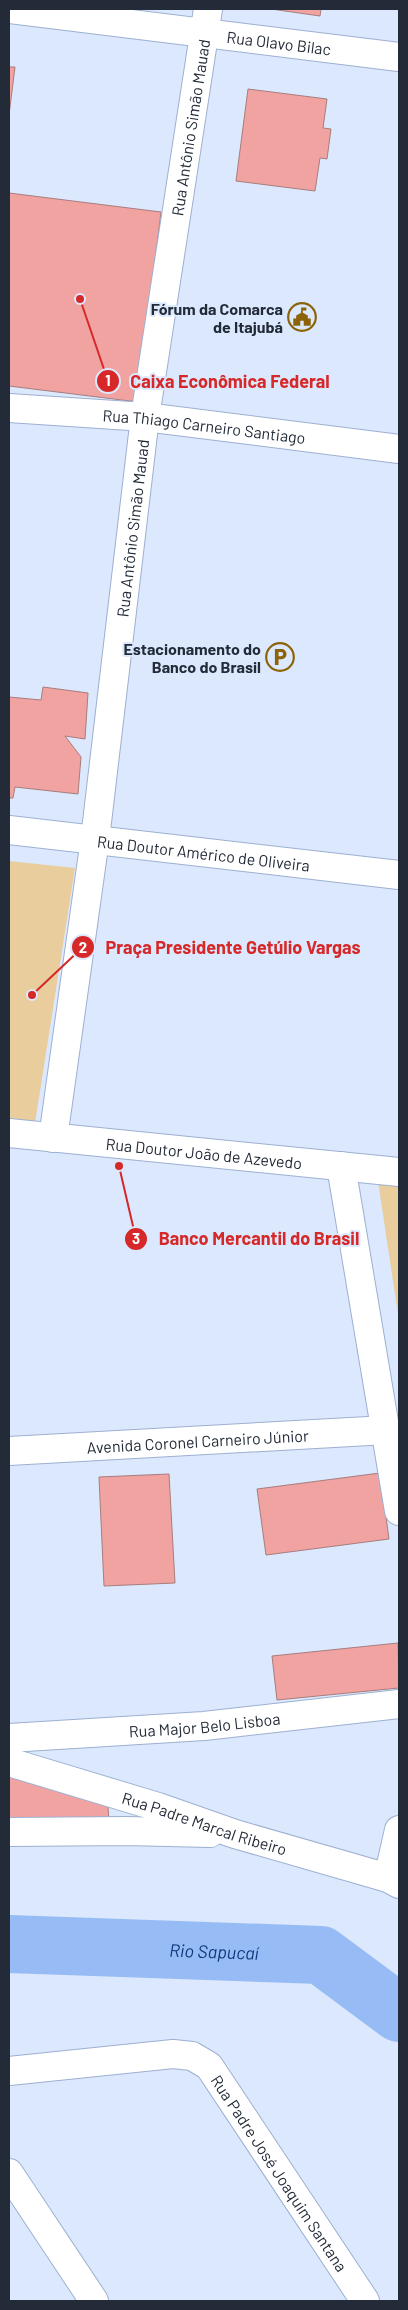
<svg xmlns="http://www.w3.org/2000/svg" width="408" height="2310" font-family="Barlow,sans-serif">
  <rect width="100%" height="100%" fill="#dbe8fd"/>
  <path fill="#e9cd9d" d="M9,861L75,868L35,1123L9,1121Z
    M378,1181L399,1183V1321Z"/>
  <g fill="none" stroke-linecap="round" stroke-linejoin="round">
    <path stroke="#97bbf5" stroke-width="58" id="s1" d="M9,1944L321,1955L399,2013"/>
  </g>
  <path fill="#f1a3a2" stroke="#a77d7c" d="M271,9H321L320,16Z
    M9,67H15L9,115Z
    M248,89L327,99L323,128L331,129L327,159L320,158L315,191L236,181Z
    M9,193L161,212L138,402L9,386Z
    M43,687L88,693L85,739L65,736L81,757L78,794L15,787L13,798H9V697L41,700Z
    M380,1473L389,1539L266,1555L257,1489Z
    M169,1474L175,1583L104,1586L99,1477Z
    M398,1643L399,1688L277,1700L272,1656Z
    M9,1776L108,1806L109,1823H9Z"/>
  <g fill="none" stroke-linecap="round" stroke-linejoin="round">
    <defs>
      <g id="street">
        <path id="s2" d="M10,9L399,57"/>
        <path id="s3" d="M9,1133L399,1172"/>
        <path id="s4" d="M53,1138L95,839L145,417L208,9"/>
        <path d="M341,1166L399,1511"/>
        <path id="s5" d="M9,1451L387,1430"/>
        <path id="s6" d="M9,1738L204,1726L399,1704"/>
        <path id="s7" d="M9,1762L158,1807L235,1834L388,1878L399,1884"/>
        <path d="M9,1832L126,1831L210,1833"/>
        <path d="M388,1878L399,1830"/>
        <path id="s8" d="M9,2071L173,2054L192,2056L209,2066L365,2301"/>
        <path d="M9,2173L94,2301"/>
      </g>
      <g id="secondary">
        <path id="s9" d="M9,408L145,417L399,449"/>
        <path id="s10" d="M9,830L399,875"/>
      </g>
    </defs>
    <use href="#street" stroke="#9cb0d1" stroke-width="30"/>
    <use href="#secondary" stroke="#9cb0d1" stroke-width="30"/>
    <use href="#street" stroke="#fff" stroke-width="28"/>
    <use href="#secondary" stroke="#fff" stroke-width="28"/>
  </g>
  <defs>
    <symbol id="civic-ring" viewBox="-11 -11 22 22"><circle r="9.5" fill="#dbe8fd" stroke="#8c6306" stroke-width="1.5"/><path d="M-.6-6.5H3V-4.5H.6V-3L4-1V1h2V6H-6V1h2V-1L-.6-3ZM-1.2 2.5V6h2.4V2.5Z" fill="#8c6306"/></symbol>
    <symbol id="parking-ring" viewBox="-11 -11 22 22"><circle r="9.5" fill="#dbe8fd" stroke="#8c6306" stroke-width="1.5"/><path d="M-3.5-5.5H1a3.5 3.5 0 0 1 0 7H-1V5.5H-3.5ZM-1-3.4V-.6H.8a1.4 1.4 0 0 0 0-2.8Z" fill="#8c6306"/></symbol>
  </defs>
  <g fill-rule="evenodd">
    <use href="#civic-ring" x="286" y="301" width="32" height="32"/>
    <use href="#parking-ring" x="264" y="641" width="32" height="32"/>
  </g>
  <g text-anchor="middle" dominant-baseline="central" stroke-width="4" stroke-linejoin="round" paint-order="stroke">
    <g font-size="16" fill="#232b38" stroke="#dbe8fd">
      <text stroke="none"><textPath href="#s2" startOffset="271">Rua Olavo Bilac</textPath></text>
      <text stroke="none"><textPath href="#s4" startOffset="1020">Rua Antônio Simão Mauad</textPath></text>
      <text stroke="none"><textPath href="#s9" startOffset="196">Rua Thiago Carneiro Santiago</textPath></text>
      <text stroke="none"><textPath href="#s4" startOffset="615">Rua Antônio Simão Mauad</textPath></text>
      <text stroke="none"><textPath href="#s10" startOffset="196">Rua Doutor Américo de Oliveira</textPath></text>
      <text stroke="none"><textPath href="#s3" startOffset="196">Rua Doutor João de Azevedo</textPath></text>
      <text stroke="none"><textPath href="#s5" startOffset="189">Avenida Coronel Carneiro Júnior</textPath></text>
      <text stroke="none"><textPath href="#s6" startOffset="196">Rua Major Belo Lisboa</textPath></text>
      <text stroke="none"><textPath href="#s7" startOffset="205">Rua Padre Marcal Ribeiro</textPath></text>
      <text stroke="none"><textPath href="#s8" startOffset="332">Rua Padre José Joaquim Santana</textPath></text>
    </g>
    <g font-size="16" font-weight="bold" fill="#232b38" stroke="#dbe8fd" text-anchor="end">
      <text x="283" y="308">Fórum da Comarca<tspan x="283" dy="18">de Itajubá</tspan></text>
      <text x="261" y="648">Estacionamento do<tspan x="261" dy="18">Banco do Brasil</tspan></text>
    </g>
    <g font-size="18" font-style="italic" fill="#0f387b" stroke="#dbe8fd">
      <text stroke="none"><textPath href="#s1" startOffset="205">Rio Sapucaí</textPath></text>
    </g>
  </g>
  <path fill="none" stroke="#d62828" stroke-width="2" d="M80 299L108 381M32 995L83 947M119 1166L136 1239"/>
  <g fill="#d62828" stroke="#dbe8fd" stroke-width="2">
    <circle cx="80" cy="299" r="5"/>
    <circle cx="32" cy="995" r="5"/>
    <circle cx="119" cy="1166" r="5"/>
    <circle cx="108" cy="381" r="12"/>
    <circle cx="83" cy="947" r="12"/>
    <circle cx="136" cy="1239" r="12"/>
  </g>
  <g font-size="15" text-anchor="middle" font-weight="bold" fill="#fff">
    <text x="108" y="386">1</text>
    <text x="83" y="953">2</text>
    <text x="136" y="1244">3</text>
  </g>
  <g font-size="18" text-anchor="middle" font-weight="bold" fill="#d62828" stroke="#dbe8fd" stroke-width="4" stroke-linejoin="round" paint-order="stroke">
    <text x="230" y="388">Caixa Econômica Federal</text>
    <text x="233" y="954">Praça Presidente Getúlio Vargas</text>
    <text x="259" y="1245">Banco Mercantil do Brasil</text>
  </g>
  <rect width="408" height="2310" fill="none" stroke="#232b38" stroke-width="20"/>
</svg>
